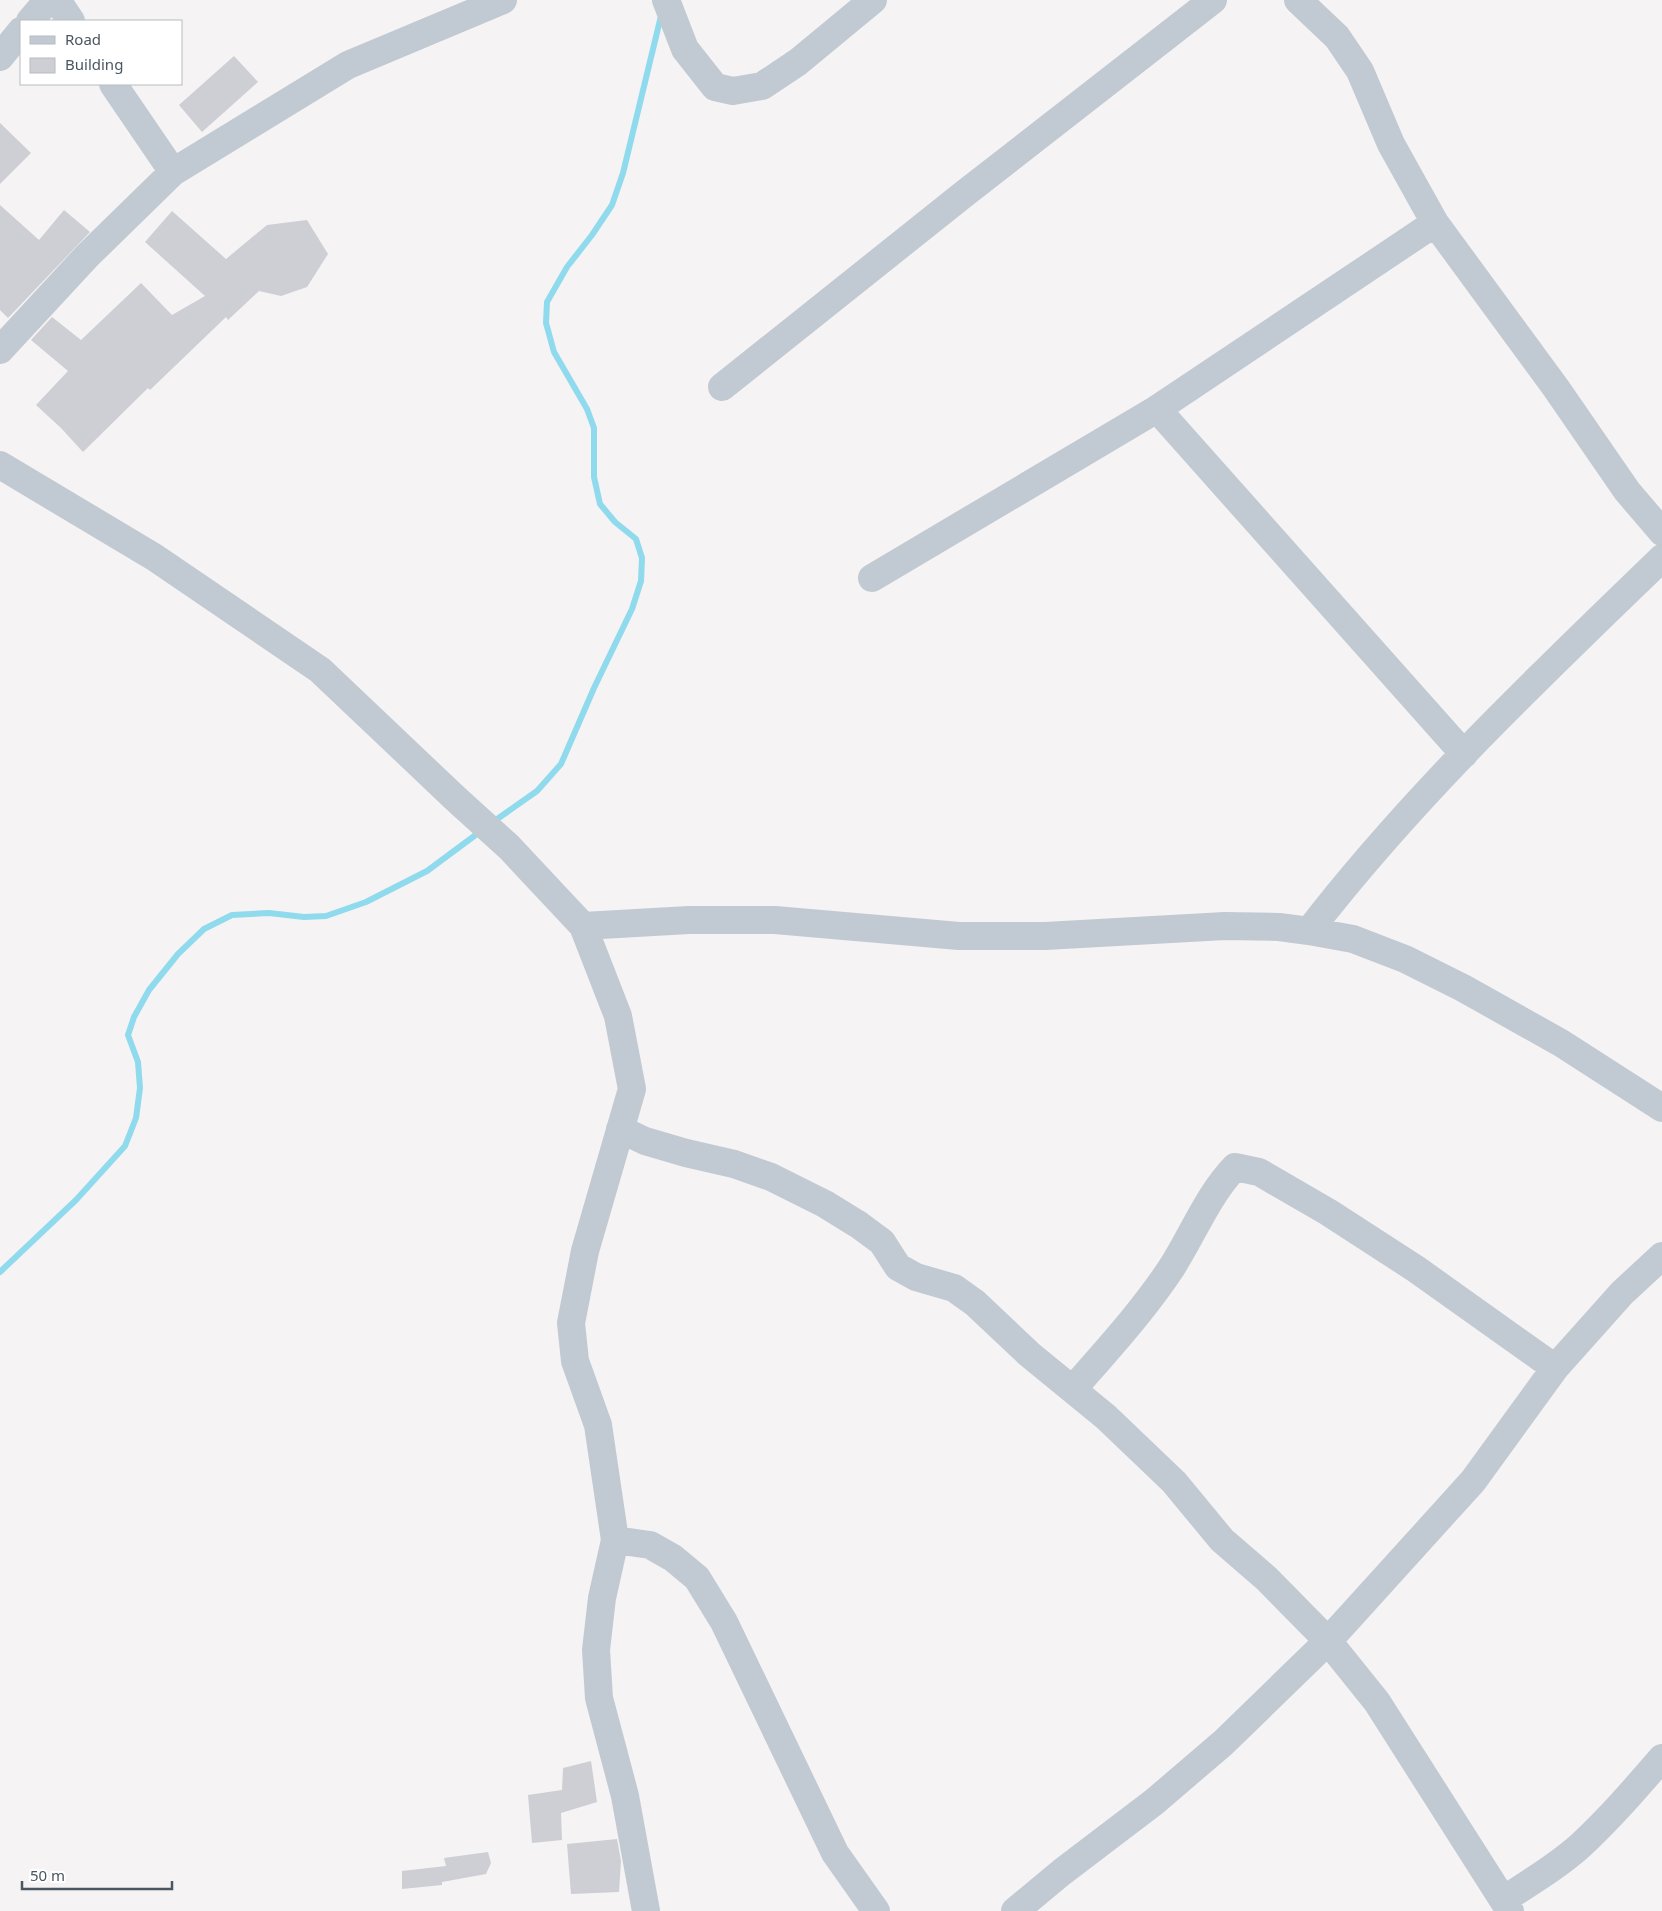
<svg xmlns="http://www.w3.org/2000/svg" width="1662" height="1911" font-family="'Noto Sans',sans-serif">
  <rect width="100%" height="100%" fill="#f5f3f3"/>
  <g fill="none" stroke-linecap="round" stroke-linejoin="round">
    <path stroke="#90daee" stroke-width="6" d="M493,822L537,791L561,764L594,688L632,609L641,581L642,558L636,539L615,522L600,504L594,477V428L587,409L554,352L546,323L547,302L567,267L592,235L612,205L623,173L661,16
      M0,1272L76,1200L125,1146L136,1118L140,1088L138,1062L128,1035L134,1017L149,990L178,954L204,929L232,915L269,913L304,917L326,916L366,902L427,871L481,831"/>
  </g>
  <path fill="#cdcfd5" d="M234,56L258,82L202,132L179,105Z
    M0,123L31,153L0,184Z
    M0,205L39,240L64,210L90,232L8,318L0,310Z
    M172,211L226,259L267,225L307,220L328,254L307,287L281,296L259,291L228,320L226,317L150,390L148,388L83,452L61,428L36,405L68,371L31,340L52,317L81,340L141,283L172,315L205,296L145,242Z
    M591,1761L597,1802L561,1813L562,1840L532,1843L528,1795L562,1790L563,1768Z
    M617,1839L621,1861L619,1892L571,1894L567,1844Z
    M488,1852L491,1863L486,1874L442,1882V1885L402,1889V1871L446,1866L444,1858Z"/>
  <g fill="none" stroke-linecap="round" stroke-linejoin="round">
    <path stroke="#c1cad2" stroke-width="28" d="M57,0L71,21
      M666,0L685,49L715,87L733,91L762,86L798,62L873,0
      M1298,0L1337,37L1360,71L1391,144L1435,223L1556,388L1627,491L1662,532
      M30,21L48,0
      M0,57L21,31
      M113,84L173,172
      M0,350L87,256L173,172L348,65L503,0
      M722,387L964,194L1213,0
      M1157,409L1464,754
      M0,465L154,557L320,670L456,799L509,847L583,926L618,1016L632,1089L585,1251L571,1323L575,1361L598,1425L615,1540L602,1598L596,1650L599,1698L625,1796L646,1911
      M872,578L1157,409L1435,223
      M583,926L689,920H775L959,936H1045L1225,926L1279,927L1309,931L1353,939L1405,959L1463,988L1561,1043L1662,1108
      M1309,931C1414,795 1539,677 1662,558
      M620,1129L645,1141L686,1153L734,1164L771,1177L825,1204L859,1225L882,1242L898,1267L916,1277L954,1288L975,1303L1029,1354L1106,1417L1174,1482L1222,1540L1267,1579L1328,1641L1377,1702L1510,1911
      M1073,1389C1107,1350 1143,1311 1172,1267C1193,1234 1208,1195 1235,1167L1259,1172L1328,1212L1416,1269L1555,1368
      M615,1540L650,1545L673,1558L697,1578L724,1622L835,1853L876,1911
      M1503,1900C1529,1883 1558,1866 1581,1845C1610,1818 1636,1788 1662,1758
      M1015,1911L1062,1872L1154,1802L1223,1743L1328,1641L1473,1481L1555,1368L1622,1293L1662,1256"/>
  </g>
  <rect x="20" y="20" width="162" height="65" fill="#ffffff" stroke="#b7bbc0"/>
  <rect x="30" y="36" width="25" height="8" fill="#c1cad2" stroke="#b7bbc0"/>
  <text x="65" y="45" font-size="15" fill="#4a5661">Road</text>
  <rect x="30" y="58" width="25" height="15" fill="#cdcfd5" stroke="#b7bbc0"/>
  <text x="65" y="70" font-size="15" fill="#4a5661">Building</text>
  <path d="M22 1881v8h150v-8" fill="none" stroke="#4a5661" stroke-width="2.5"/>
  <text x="30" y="1881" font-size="15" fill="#4a5661" stroke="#ffffff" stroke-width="4" paint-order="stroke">50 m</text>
</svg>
